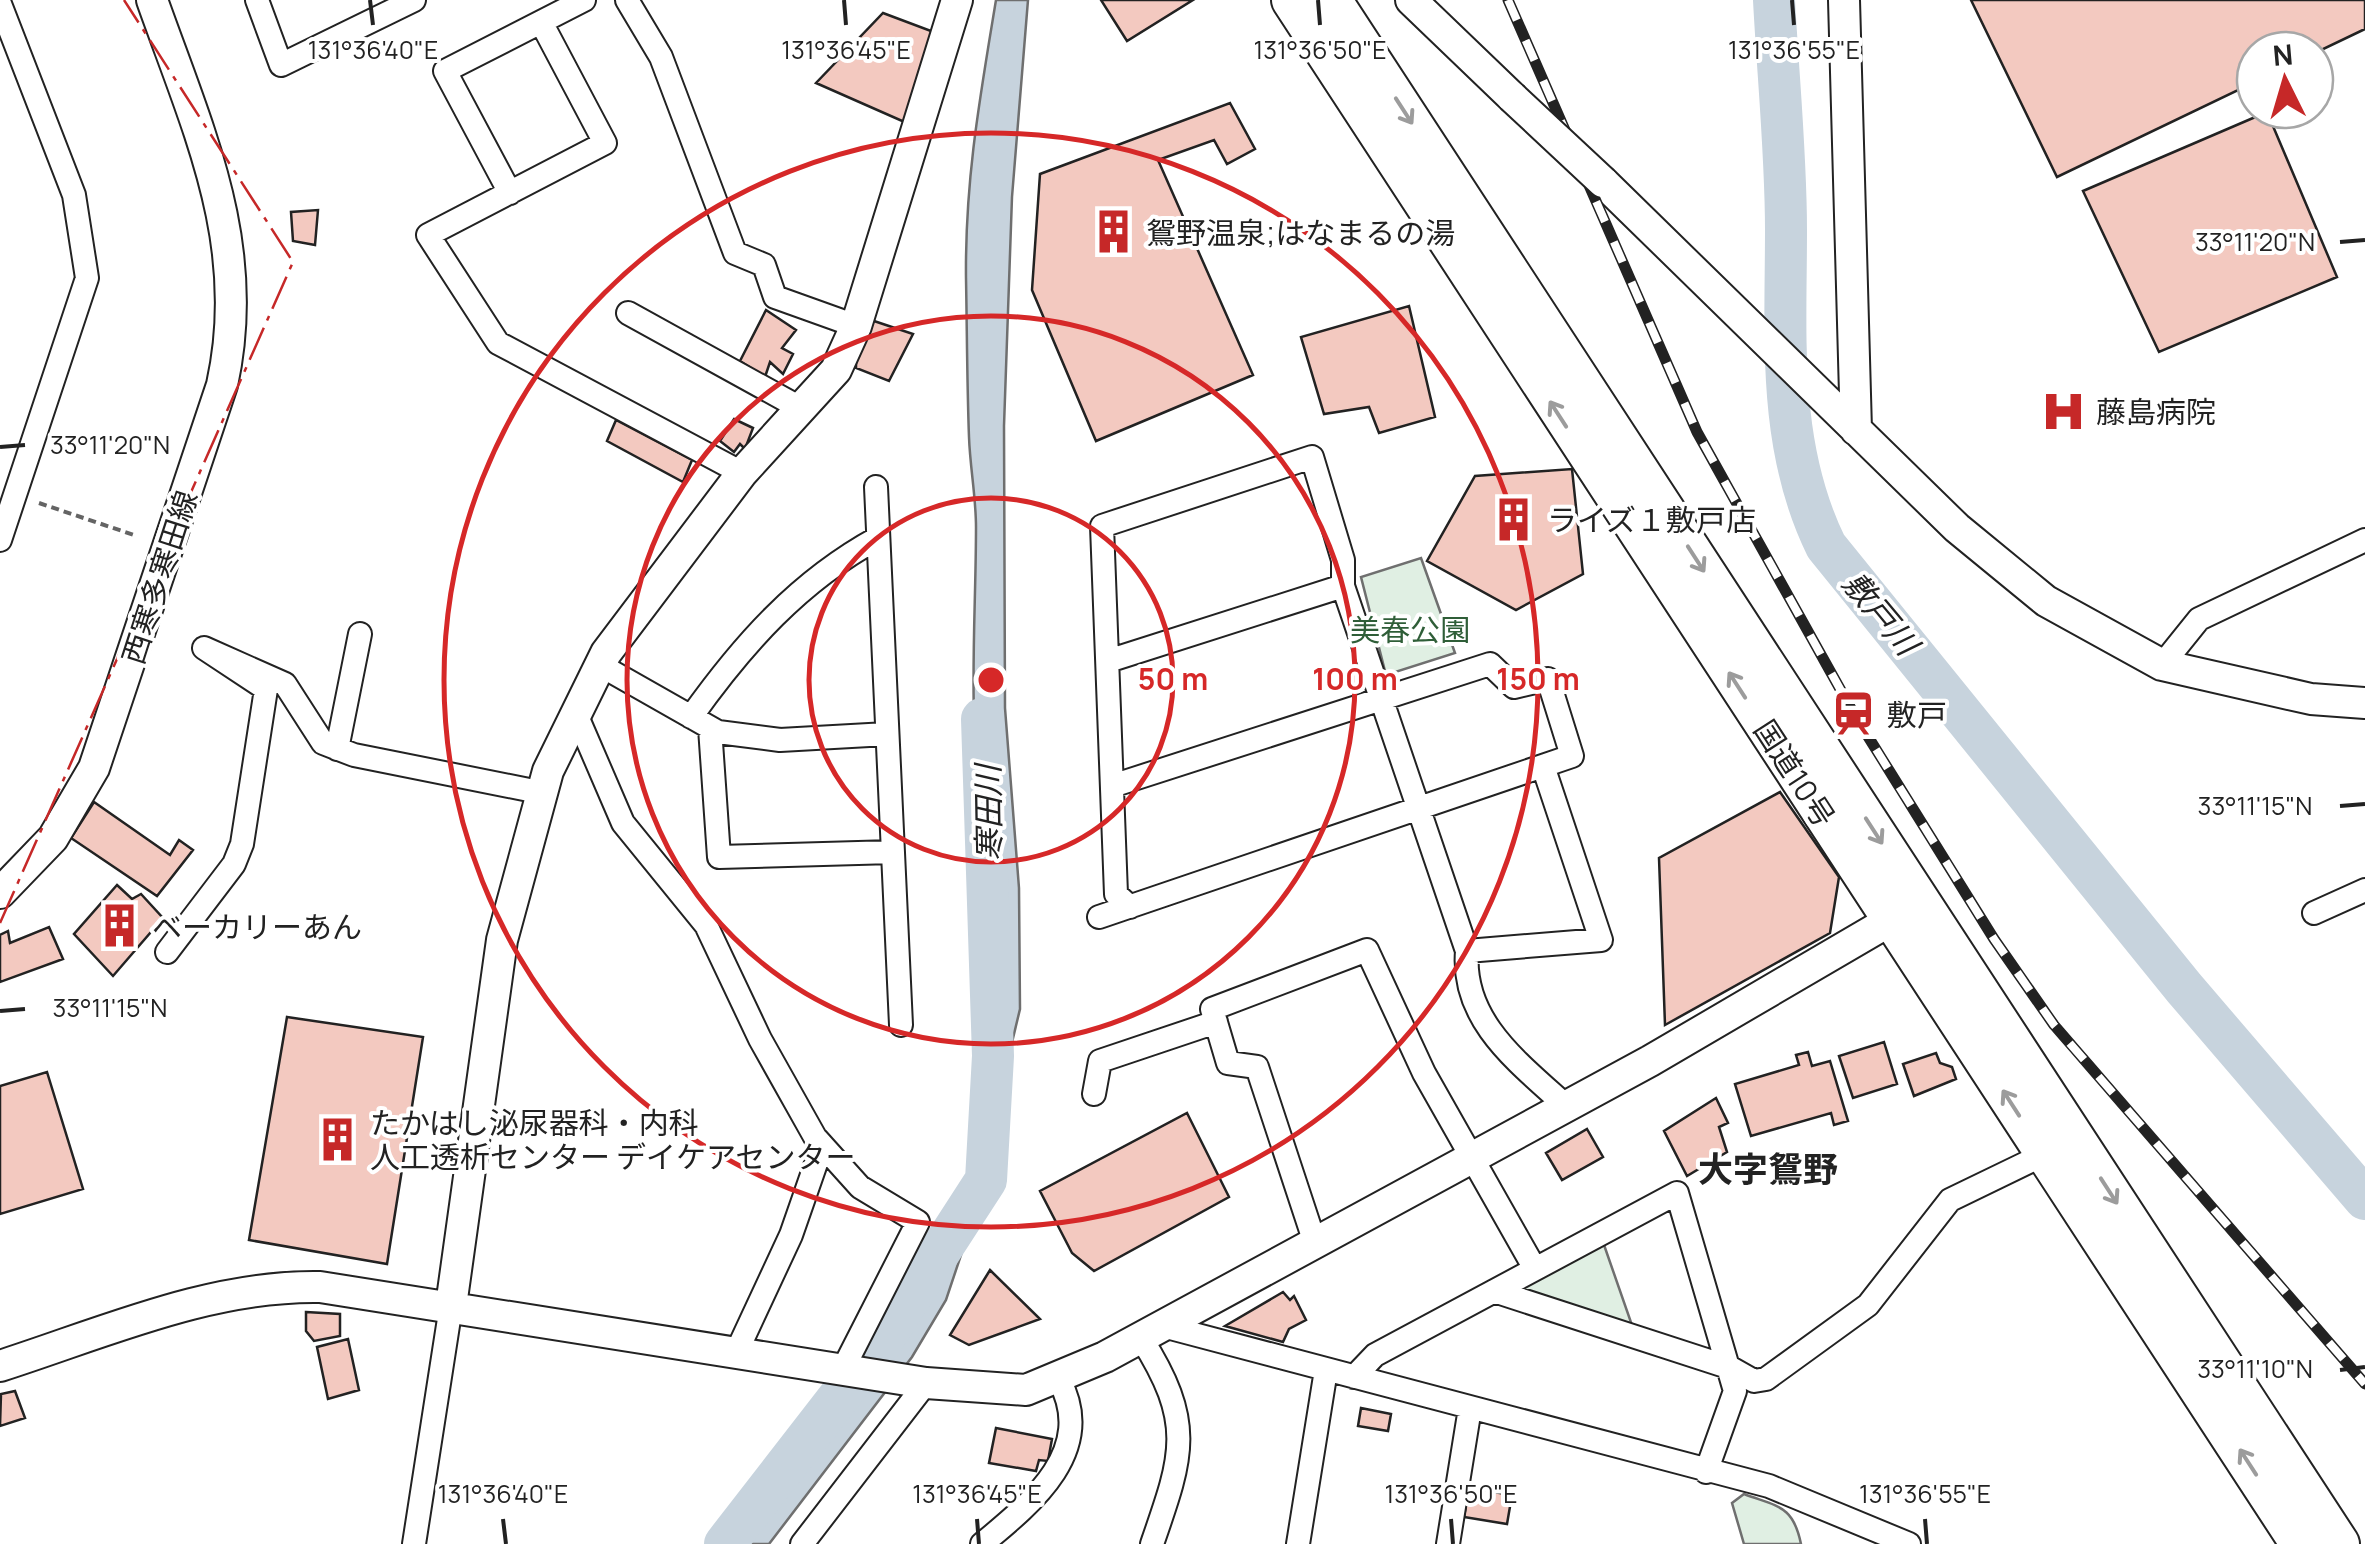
<svg xmlns="http://www.w3.org/2000/svg" width="2365" height="1544" font-family="Manrope,'Noto Sans JP',sans-serif">
  <rect width="100%" height="100%" fill="#fff"/>
  <path fill="#e0efe3" stroke="#6f6f6f" stroke-width="2.5" d="M1421,558L1455,653L1386,675L1361,577Z
    M1603,1242L1634,1331L1522,1294L1523,1285Z
    M1744,1494C1778,1507 1793,1505 1801,1544H1744L1732,1503Z"/>
  <path fill="#c7d3dd" stroke="#6f6f6f" stroke-width="2.5" d="M996,0H1028L1012,197L1004,426L1005,708L1019,888L1020,1009L997,1105L990,1198L962,1252L946,1300L912,1357L769,1544H719L847,1394L905,1316C1000,1270 1011,944 1004,849C1001,804 976,763 974,717C972,654 976,590 976,527C976,497 970,467 969,437C967,384 967,331 966,278C965,179 980,97 996,0Z"/>
  <g fill="none" stroke-linecap="round" stroke-linejoin="round">
    <path stroke="#c7d3dd" stroke-width="42" d="M1774,0C1778,76 1786,154 1786,230C1786,338 1777,446 1826,546L2184,988L2365,1199
      M725,1544L880,1344L986,1180L993,1056L982,719"/>
  </g>
  <path fill="#f3c9c0" stroke="#222" stroke-width="2.5" d="M1101,0H1193L1127,41Z
    M1971,0H2365V29L2315,53L2255,50V82L2057,177Z
    M883,13L939,34L909,124L816,83Z
    M1230,103L1255,149L1227,164L1214,140L1158,160L1253,375L1096,441L1032,290L1040,174Z
    M2267,112L2337,277L2159,352L2083,191Z
    M318,210L315,245L293,241L291,212Z
    M1409,306L1435,417L1379,433L1369,407L1324,414L1301,337Z
    M766,310L796,330L782,348L793,354L783,374L770,362L765,377L740,361Z
    M868,319L913,334L889,381L856,368V326Z
    M734,419L753,428L745,449L740,444L734,452L720,441Z
    M616,420L692,460L683,482L607,441Z
    M1572,469L1583,574L1516,610L1427,561L1475,476Z
    M1780,792L1839,877L1830,933L1665,1025L1659,858Z
    M94,802L170,855L179,840L193,850L157,896L71,838Z
    M117,885L132,899L141,894L163,918L113,976L74,934Z
    M49,927L63,959L0,982V935L8,931L10,943Z
    M287,1017L423,1037L387,1264L249,1240Z
    M1884,1042L1897,1084L1853,1098L1839,1056Z
    M1808,1052L1812,1066L1830,1061L1848,1121L1834,1125L1831,1113L1751,1136L1735,1084L1799,1065L1796,1055Z
    M1936,1053L1940,1063L1952,1067L1956,1079L1914,1096L1903,1064Z
    M47,1072L83,1189L0,1214V1086Z
    M1716,1098L1728,1123L1719,1127L1727,1152L1687,1176L1664,1131Z
    M1187,1113L1229,1197L1094,1271L1072,1253L1040,1191Z
    M1587,1129L1603,1157L1562,1180L1546,1153Z
    M990,1270L1040,1319L969,1345L950,1335Z
    M1283,1292L1290,1300L1294,1296L1306,1320L1289,1329L1283,1342L1225,1326Z
    M306,1312L340,1314V1336L314,1341L306,1331Z
    M348,1339L359,1390L328,1399L317,1347Z
    M15,1391L25,1418L0,1426L1,1394Z
    M1361,1408L1391,1414L1388,1431L1358,1426Z
    M996,1428L1052,1439L1048,1461L1039,1460L1036,1471L989,1463Z
    M1469,1488L1512,1495L1507,1524L1464,1517Z"/>
  <g fill="none" stroke-linecap="round" stroke-linejoin="round">
    <defs>
      <path id="street" d="M257,0L281,65L414,0
        M627,0L661,57L735,253L764,265L775,297L856,326
        M0,4L74,195L87,278L0,540
        M541,22L605,143L428,235L498,343L742,473
        M510,193L445,71L584,0
        M628,313L802,409
        M876,487L901,1025
        M1108,661L1343,586
        M600,665L718,732L780,740L887,734
        M2162,665L2199,619L2365,540
        M576,714L623,823L706,925L760,1039L815,1137L860,1187L918,1222L844,1367
        M691,717C743,644 799,581 878,538
        M710,728L719,857L893,852
        M337,749L360,634
        M1130,907L1116,894L1102,526L1312,457L1343,560V586L1467,951C1461,1021 1519,1063 1567,1107
        M2314,913L2365,890
        M1099,917L1572,756L1548,679L1514,687L1490,664L1112,786
        M1467,951L1601,940L1543,766
        M167,952L234,864L242,844L266,689L204,648L285,684L323,743L354,755L539,792
        M1094,1094L1100,1061L1216,1022
        M1315,1243L1257,1067L1228,1063L1212,1009L1367,950L1424,1073L1535,1269
        M1494,1291L1731,1368L1754,1381L1766,1379L1868,1305L1950,1200L2045,1154
        M1163,1326L1769,1486L1909,1544
        M1141,1338C1195,1423 1183,1455 1152,1544
        M737,1351L791,1235L822,1146
        M1354,1377L1375,1355L1677,1193L1735,1391L1706,1472
        M414,1544L451,1306
        M802,1544L926,1383
        M982,1544C1033,1502 1097,1450 1059,1380
        M1298,1544L1326,1370
        M1448,1544L1470,1408"/>
      <path id="secondary" d="M1411,0L1512,97
        M1844,0L1856,430
        M1603,182L1957,528L2046,601L2162,665L2311,699L2365,703
        M0,893L53,838L94,768L222,385C253,245 198,130 152,0
        M451,1306L502,940L548,771L606,653L742,473L836,370L856,326L957,0
        M0,1366C103,1333 210,1285 320,1287L926,1383L1026,1390L1105,1357L1650,1061L1910,909"/>
      <path id="highway" d="M1292,0L2301,1544
        M1331,0L2339,1544"/>
    </defs>
    <use href="#street" stroke="#222" stroke-width="26"/>
    <use href="#secondary" stroke="#222" stroke-width="34"/>
    <use href="#highway" stroke="#222" stroke-width="44"/>
    <path stroke="#646464" stroke-width="4" stroke-dasharray="8 5" stroke-linecap="butt" d="M39,503L134,535"/>
    <use href="#street" stroke="#fff" stroke-width="22"/>
    <use href="#secondary" stroke="#fff" stroke-width="30"/>
    <use href="#highway" stroke="#fff" stroke-width="40"/>
    <defs>
      <path id="rail" d="M1508,0L1697,432L1854,714L1994,939L2054,1025L2365,1384"/>
    </defs>
    <use href="#rail" stroke="#222" stroke-width="11"/>
    <use href="#rail" stroke="#fff" stroke-width="8" stroke-dasharray="22" stroke-linecap="butt"/>
    <defs>
      <path id="secondary-bridge" d="M1512,97L1603,182"/>
    </defs>
    <use href="#secondary-bridge" stroke="#222" stroke-width="34" stroke-linecap="butt"/>
    <use href="#secondary-bridge" stroke="#fff" stroke-width="30"/>
    <path stroke="#c62828" stroke-width="2.5" stroke-dasharray="35 8 5 8" stroke-linecap="butt" d="M0,923L293,262L124,0"/>
  </g>
  <defs><path id="oneway-shaft" d="M-6 0H5M1.5-3L5.5 0L1.5 3" fill="none" stroke-width="1.6" stroke-linecap="round" stroke-linejoin="round" transform="scale(2.5)"/></defs>
  <g stroke="#9c9c9c">
    <use href="#oneway-shaft" transform="translate(1404 111) rotate(57)"/>
    <use href="#oneway-shaft" transform="translate(1558 414) rotate(-123)"/>
    <use href="#oneway-shaft" transform="translate(1696 559) rotate(57)"/>
    <use href="#oneway-shaft" transform="translate(1737 685) rotate(-123)"/>
    <use href="#oneway-shaft" transform="translate(1874 831) rotate(57)"/>
    <use href="#oneway-shaft" transform="translate(2011 1103) rotate(-123)"/>
    <use href="#oneway-shaft" transform="translate(2109 1191) rotate(57)"/>
    <use href="#oneway-shaft" transform="translate(2248 1462) rotate(-123)"/>
  </g>
  <path fill="none" stroke="#222" stroke-width="4" d="M370,0L373,25M844,0L846,25M1318,0L1320,25M1792,0L1794,25M2340,242L2365,240M0,447L25,445M2340,806L2365,804M0,1011L25,1009M2340,1370L2365,1367M503,1519L506,1544M977,1519L979,1544M1451,1519L1453,1544M1925,1519L1927,1544"/>
  <g fill="none" stroke="#d62828" stroke-width="5">
    <circle cx="991" cy="680" r="182"/>
    <circle cx="991" cy="680" r="364"/>
    <circle cx="991" cy="680" r="547"/>
  </g>
  <defs>
    <symbol id="building-bare" viewBox="-9 -9 18 18"><path d="M-4-6H4V6H1V3H-1V6H-4ZM-2.5-4.3h1.7v1.8h-1.7ZM.8-4.3h1.7v1.8H.8ZM-2.5-1h1.7V.8h-1.7ZM.8-1h1.7V.8H.8Z" fill="#c62828" stroke="#fff" stroke-width="2.5" paint-order="stroke"/></symbol>
    <symbol id="hospital-bare" viewBox="-9 -9 18 18"><path d="M-5-5h3v3.5h4V-5h3V5h-3V1.5h-4V5h-3Z" fill="#c62828" stroke="#fff" stroke-width="2.5" paint-order="stroke"/></symbol>
    <symbol id="station-bare" viewBox="-9 -9 18 18"><path d="M-3-6H3Q5-6 5-4V2Q5 4 3 4L4.5 6H3L1.5 4h-3L-3 6H-4.5L-3 4Q-5 4-5 2V-4Q-5-6-3-6ZM-3.5-4v3h7v-3ZM-3.5 1v1.5H-2V1ZM2 1v1.5H3.5V1Z" fill="#c62828" stroke="#fff" stroke-width="2.5" paint-order="stroke"/></symbol>
  </defs>
  <g fill-rule="evenodd">
    <use href="#building-bare" x="1082" y="200" width="63" height="63"/>
    <use href="#hospital-bare" x="2032" y="380" width="63" height="63"/>
    <use href="#building-bare" x="1482" y="488" width="63" height="63"/>
    <use href="#station-bare" x="1822" y="682" width="63" height="63"/>
    <use href="#building-bare" x="88" y="894" width="63" height="63"/>
    <use href="#building-bare" x="306" y="1108" width="63" height="63"/>
  </g>
  <g text-anchor="middle" dominant-baseline="central" stroke-width="8" stroke-linejoin="round" paint-order="stroke">
    <g font-size="30" fill="#222" stroke="#fff" text-anchor="start">
      <text x="1146" y="232">鴛野温泉;はなまるの湯</text>
      <text x="2096" y="411">藤島病院</text>
      <text x="1547" y="519">ライズ１敷戸店</text>
      <text x="1887" y="714">敷戸</text>
      <text x="152" y="926">ベーカリーあん</text>
      <text x="370" y="1122">たかはし泌尿器科・内科<tspan x="370" dy="34">人工透析センター デイケアセンター</tspan></text>
    </g>
    <g font-size="30" fill="#222" stroke="#fff">
      <text transform="translate(159 577) rotate(-72)">西寒多寒田線</text>
      <text transform="translate(1795 773) rotate(57)">国道10号</text>
    </g>
    <g font-size="30" fill="#2f5e38" stroke="#fff">
      <text x="1410" y="629">美春公園</text>
    </g>
    <g font-size="32" font-style="italic" fill="#222" stroke="#fff">
      <text transform="translate(1881 613) rotate(50)">敷戸川</text>
      <text transform="translate(988 813) rotate(-91)">寒田川</text>
    </g>
    <g font-size="35" font-weight="bold" fill="#222" stroke="#fff">
      <text x="1768" y="1169">大字鴛野</text>
    </g>
  </g>
  <g font-size="25" text-anchor="middle" fill="#222" stroke="#fff" stroke-width="8" stroke-linejoin="round" paint-order="stroke">
    <text x="373" y="59">131°36'40"E</text>
    <text x="846" y="59">131°36'45"E</text>
    <text x="1320" y="59">131°36'50"E</text>
    <text x="1794" y="59">131°36'55"E</text>
    <text x="2255" y="251">33°11'20"N</text>
    <text x="110" y="454">33°11'20"N</text>
    <text x="2255" y="815">33°11'15"N</text>
    <text x="110" y="1017">33°11'15"N</text>
    <text x="2255" y="1378">33°11'10"N</text>
    <text x="503" y="1503">131°36'40"E</text>
    <text x="977" y="1503">131°36'45"E</text>
    <text x="1451" y="1503">131°36'50"E</text>
    <text x="1925" y="1503">131°36'55"E</text>
  </g>
  <circle cx="991" cy="680" r="15" fill="#d62828" stroke="#fff" stroke-width="5"/>
  <g font-size="30" text-anchor="middle" font-weight="bold" fill="#d62828" stroke="#fff" stroke-width="8" stroke-linejoin="round" paint-order="stroke">
    <text x="1173" y="690">50 m</text>
    <text x="1355" y="690">100 m</text>
    <text x="1538" y="690">150 m</text>
  </g>
  <g transform="translate(2285 80) rotate(355)"><circle r="48" fill="#ffffff" stroke="#a7a7a7" stroke-width="2.5"/>
  <path d="M0-8L18 38L0 25L-18 38Z" fill="#c62828"/>
  <text y="-15" font-size="28" font-weight="bold" text-anchor="middle" fill="#222222">N</text>
  </g>
</svg>
